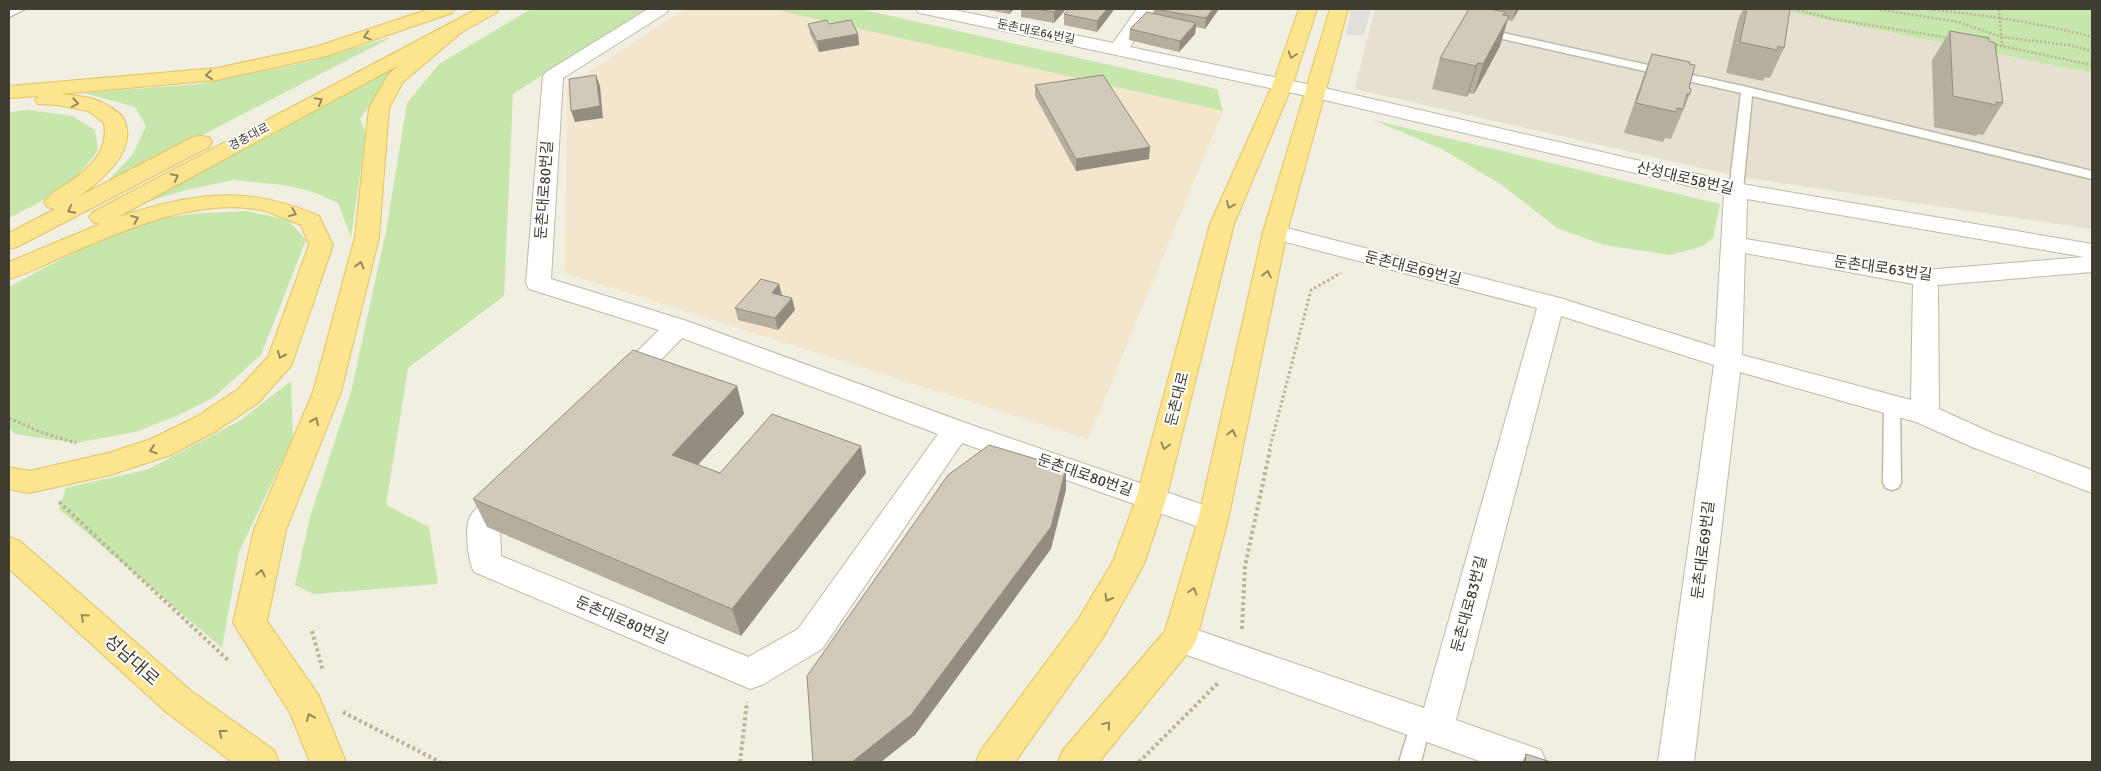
<svg xmlns="http://www.w3.org/2000/svg" width="2101" height="771" font-family="Signika,'Noto Sans KR',sans-serif">
  <rect width="100%" height="100%" fill="#f1eee2"/>
  <path fill="#e5e0d1" d="M1375,9H1774L2092,73V229L1741,177L1355,89Z"/>
  <path fill="#f4e6cd" d="M685,9H772L1223,111L1088,439L565,273L567,86Z"/>
  <path fill="#c7e6ab" d="M531,9H646L513,94L504,296L408,368L386,505L429,527L438,584L314,594L295,585L310,517L351,392L386,231L407,103L439,64Z
    M772,9H860L1217,89L1223,111Z
    M1774,9H2092V73Z
    M392,37L102,187L133,154L146,126L135,107L84,93L199,84L308,62Z
    M398,66L360,119L366,134L351,237L338,203L313,192L285,185L233,180L182,191L141,204Z
    M29,110L72,116L95,130L98,150C73,186 47,199 9,218V112Z
    M1373,120L1720,204L1713,238L1703,246L1670,255L1604,245L1557,228L1502,185L1442,149Z
    M246,211L288,220L306,240L261,355L214,397L179,415L135,432L75,443L15,434L9,428V287C56,261 103,236 155,221C184,212 216,213 246,211Z
    M291,381L293,438L239,552L222,648L59,509L66,488L149,469L241,420Z"/>
  <path fill="#e1dfdb" d="M1351,9H1371L1364,35H1346Z"/>
  <g fill="none" stroke-linecap="round" stroke-linejoin="round">
    <defs>
      <path id="lane" d="M12,9H25L9,17V10Z
        M1481,28L1747,87L2092,171V179L1752,96L1743,190L1736,194L1729,190L1741,93L1477,33L1475,31L1477,29Z
        M1892,399L1898,401L1900,405L1901,483L1898,488L1892,490L1886,488L1883,483L1884,405L1886,401Z
        M1420,713L1427,716L1431,723L1421,762H1399L1413,716Z"/>
      <path id="street" d="M648,9H669L666,13L563,78L551,279L687,321L966,423L1224,512L1228,520L1224,528L1213,532L1202,528L962,443L822,649L762,685L750,689L474,572C468,562 465,530 469,519C473,509 499,484 509,484C513,483 517,486 521,487L525,495L521,503L500,524L501,556L748,657L798,629L938,434L682,338L634,388L624,390L614,388L610,381L614,374L659,330L529,289L526,283L543,76L546,72Z
        M916,9H950L1113,43L1137,9H1155L1130,47L1316,86L1736,183L2092,244V272L1938,285L1939,409L1992,433L2092,470V493L1972,447L1916,422L1740,372L1694,762H1658L1714,365L1561,316L1456,720L1541,750L1546,762H1482L1168,648L1163,638L1168,628L1180,624L1424,708L1537,308L1267,237L1263,232L1267,227L1275,225L1560,298L1715,347L1724,194L1316,98L925,14L919,13ZM1747,199L2084,257L1926,270L1746,239ZM1745,253L1913,284L1911,400L1742,355Z"/>
      <path id="primary" d="M429,9H455L452,13L327,56L217,80L61,94C74,96 91,96 103,103C109,106 121,113 124,119C139,151 100,182 78,197L193,137L201,136L209,137L212,142L209,147L17,247L9,249V233L55,209L47,207L44,202C49,194 57,190 65,185C88,169 109,153 104,123L88,111L57,105L38,104L35,100L38,96L9,98V86L217,68L315,47Z
        M477,9H499L496,13L462,32L403,82L389,108L379,237L341,392L286,530L267,621L318,694L346,762H310L290,713L233,623L254,530L313,392L355,237L369,108L388,75L399,65L118,217C193,193 245,184 319,216L333,245L293,361L290,367L258,403L216,431L171,455L110,475L29,493L9,489V467L29,471L108,453L151,439L196,417L238,389L268,357L309,245L301,225C289,220 277,215 265,211C203,196 129,228 73,252C52,261 31,273 9,279V262L100,224L93,222L89,217L93,212Z
        M1299,9H1317L1292,86L1234,224L1166,499L1144,564L1103,638L1015,762H976L981,750L1079,618L1113,561L1136,499L1210,224L1272,86Z
        M1330,9H1348L1287,232L1228,520L1197,638L1192,648L1099,762H1058L1063,750L1165,631L1198,520L1263,232Z
        M9,537L20,541L190,690L274,750L279,762H232L166,712L9,569Z"/>
    </defs>
    <use href="#lane" stroke="#bfb9a8" stroke-width="3"/>
    <use href="#street" stroke="#bfb9a8" stroke-width="2"/>
    <use href="#primary" stroke="#e1c360" stroke-width="2"/>
    <path stroke="#beb397" stroke-width="2.5" stroke-dasharray="2 2" stroke-linecap="butt" d="M1794,9L1833,19L1949,38
      M1876,9L1959,22L2002,37L2069,45L2092,51
      M1926,9C1983,15 2037,22 2092,37
      M1999,9L2002,46
      M1992,44L2092,65"/>
    <path stroke="#beb397" stroke-width="3" stroke-dasharray="2.5 2.5" stroke-linecap="butt" d="M9,418L38,431L76,443
      M1269,451L1311,290L1341,273"/>
    <path stroke="#beb397" stroke-width="4" stroke-dasharray="3 3" stroke-linecap="butt" d="M59,502L230,662
      M1242,629L1245,566L1270,450
      M312,631L323,671
      M343,712L440,762
      M740,762L747,702
      M1139,762L1218,683"/>
    <use href="#lane" fill="#fff" fill-rule="evenodd"/>
    <use href="#street" fill="#fff" fill-rule="evenodd"/>
    <use href="#primary" fill="#fde590" fill-rule="evenodd"/>
  </g>
  <path fill="#b5ae9e" d="M983,9H1014L1009,14Z
    M1021,9H1066L1054,23L1021,17Z
    M1066,9H1113V11L1097,32L1064,25V14L1066,12Z
    M1154,9H1219L1205,29L1196,27L1195,34L1179,52L1129,40L1130,29L1154,14Z
    M1469,9H1519L1512,21L1508,20L1500,46L1474,94L1469,93L1467,97L1432,89L1440,58Z
    M1743,9H1747L1784,48L1770,78L1765,77L1763,81L1726,73L1738,20Z
    M808,24H829L858,34L859,45L819,52L810,34Z
    M1950,31L2003,103L1983,135L1978,134L1976,136L1934,127L1932,60Z
    M1652,54L1689,88L1690,94L1671,139L1665,138L1663,142L1624,133L1641,83Z
    M1035,85L1149,159L1076,171L1035,96Z
    M779,284L782,295L795,310L778,330L738,320L735,308Z
    M737,386L744,414L698,465L720,473H866L741,636L487,527L473,499Z
    M1526,754L1551,762H1522Z"/>
  <path fill="#938d81" d="M1009,9H1014L1009,14Z
    M1057,9H1066L1054,23V12Z
    M1107,9H1113V11L1097,32V21Z
    M1213,9H1219L1205,29L1206,18Z
    M1510,9L1500,46L1474,94L1483,64L1503,15L1505,12L1498,37L1506,22Z
    M1516,9H1519L1512,21Z
    M1196,23L1195,34L1179,52L1180,41Z
    M858,34L859,45L819,52L817,41Z
    M1478,63L1469,93L1467,97L1476,66Z
    M596,75L600,86L603,118L575,122L571,111Z
    M1150,147L1149,159L1076,171V159Z
    M779,284L782,296L772,293Z
    M792,298L795,310L778,330L775,318Z
    M737,386L744,414L681,483L672,455Z
    M861,446L866,473L741,636L732,609Z
    M1066,468V490L1051,549L915,735L881,762H852Z"/>
  <path fill="#d2cab8" stroke="#938d81" d="M1035,9H1057L1054,12Z
    M1069,9H1107L1097,21L1064,14Z
    M1154,9H1213L1206,18Z
    M1469,9H1489L1505,12L1503,15L1509,16L1483,64L1478,63L1476,66L1440,58Z
    M1747,9H1790L1784,48L1778,46L1777,50L1740,42Z
    M1147,12L1196,23L1180,41L1130,29Z
    M827,20L829,24L851,20L858,34L817,41L808,24Z
    M1950,31L1989,38V41L1995,43L2003,103L1996,102V105L1953,96Z
    M1652,54L1690,62L1689,64L1695,65L1689,88L1691,89L1690,94H1687L1683,109L1677,108L1676,112L1636,103Z
    M596,75L600,106L571,111L569,79Z
    M1103,75L1150,147L1076,159L1035,85Z
    M761,279L779,284L772,293L792,298L775,318L735,308Z
    M633,350L737,386L672,455L720,473L772,414L861,446L732,609L473,499Z
    M989,445L1066,468L1051,527L911,715L852,762H813L807,676L948,475Z
    M1526,754L1551,762H1525Z"/>
  <defs><path id="oneway-chevron" d="M-2-3.5L2.5 0L-2 3.5" fill="none" stroke-width="1.6" stroke-linecap="round" stroke-linejoin="round" transform="scale(1.25)"/></defs>
  <g stroke="#96895d">
    <use href="#oneway-chevron" transform="translate(367 36) rotate(162)"/>
    <use href="#oneway-chevron" transform="translate(1292 55) rotate(108)"/>
    <use href="#oneway-chevron" transform="translate(209 75) rotate(173)"/>
    <use href="#oneway-chevron" transform="translate(319 101) rotate(-28)"/>
    <use href="#oneway-chevron" transform="translate(75 103) rotate(10)"/>
    <use href="#oneway-chevron" transform="translate(175 177) rotate(-28)"/>
    <use href="#oneway-chevron" transform="translate(1230 205) rotate(113)"/>
    <use href="#oneway-chevron" transform="translate(71 210) rotate(152)"/>
    <use href="#oneway-chevron" transform="translate(293 213) rotate(23)"/>
    <use href="#oneway-chevron" transform="translate(135 219) rotate(-22)"/>
    <use href="#oneway-chevron" transform="translate(360 265) rotate(-76)"/>
    <use href="#oneway-chevron" transform="translate(1267 274) rotate(-78)"/>
    <use href="#oneway-chevron" transform="translate(281 355) rotate(114)"/>
    <use href="#oneway-chevron" transform="translate(315 421) rotate(-68)"/>
    <use href="#oneway-chevron" transform="translate(1232 433) rotate(-78)"/>
    <use href="#oneway-chevron" transform="translate(1165 446) rotate(104)"/>
    <use href="#oneway-chevron" transform="translate(153 450) rotate(162)"/>
    <use href="#oneway-chevron" transform="translate(261 573) rotate(-78)"/>
    <use href="#oneway-chevron" transform="translate(1193 591) rotate(-74)"/>
    <use href="#oneway-chevron" transform="translate(1108 598) rotate(120)"/>
    <use href="#oneway-chevron" transform="translate(84 617) rotate(-138)"/>
    <use href="#oneway-chevron" transform="translate(310 717) rotate(-112)"/>
    <use href="#oneway-chevron" transform="translate(1107 725) rotate(-50)"/>
    <use href="#oneway-chevron" transform="translate(222 733) rotate(-143)"/>
  </g>
  <g text-anchor="middle" dominant-baseline="central" stroke-width="4" stroke-linejoin="round" paint-order="stroke">
    <g font-size="12" fill="#423d33" stroke="#fff">
      <text transform="translate(1036 32) rotate(12)">둔촌대로64번길</text>
      <text transform="translate(249 137) rotate(-28)">경충대로</text>
    </g>
    <g font-size="15" fill="#423d33" stroke="#fff">
      <text transform="translate(1685 178) rotate(13)">산성대로58번길</text>
      <text transform="translate(544 190) rotate(-86)">둔촌대로80번길</text>
      <text transform="translate(1413 268) rotate(14)">둔촌대로69번길</text>
      <text transform="translate(1883 268) rotate(8)">둔촌대로63번길</text>
      <text transform="translate(1177 399) rotate(-76)">둔촌대로</text>
      <text transform="translate(1085 475) rotate(19)">둔촌대로80번길</text>
      <text transform="translate(1703 550) rotate(-83)">둔촌대로69번길</text>
      <text transform="translate(1469 604) rotate(-75)">둔촌대로83번길</text>
      <text transform="translate(622 620) rotate(23)">둔촌대로80번길</text>
    </g>
    <g font-size="18" fill="#423d33" stroke="#fff">
      <text transform="translate(132 660) rotate(42)">성남대로</text>
    </g>
  </g>
  <rect width="2101" height="771" fill="none" stroke="#423d33" stroke-width="20"/>
</svg>
